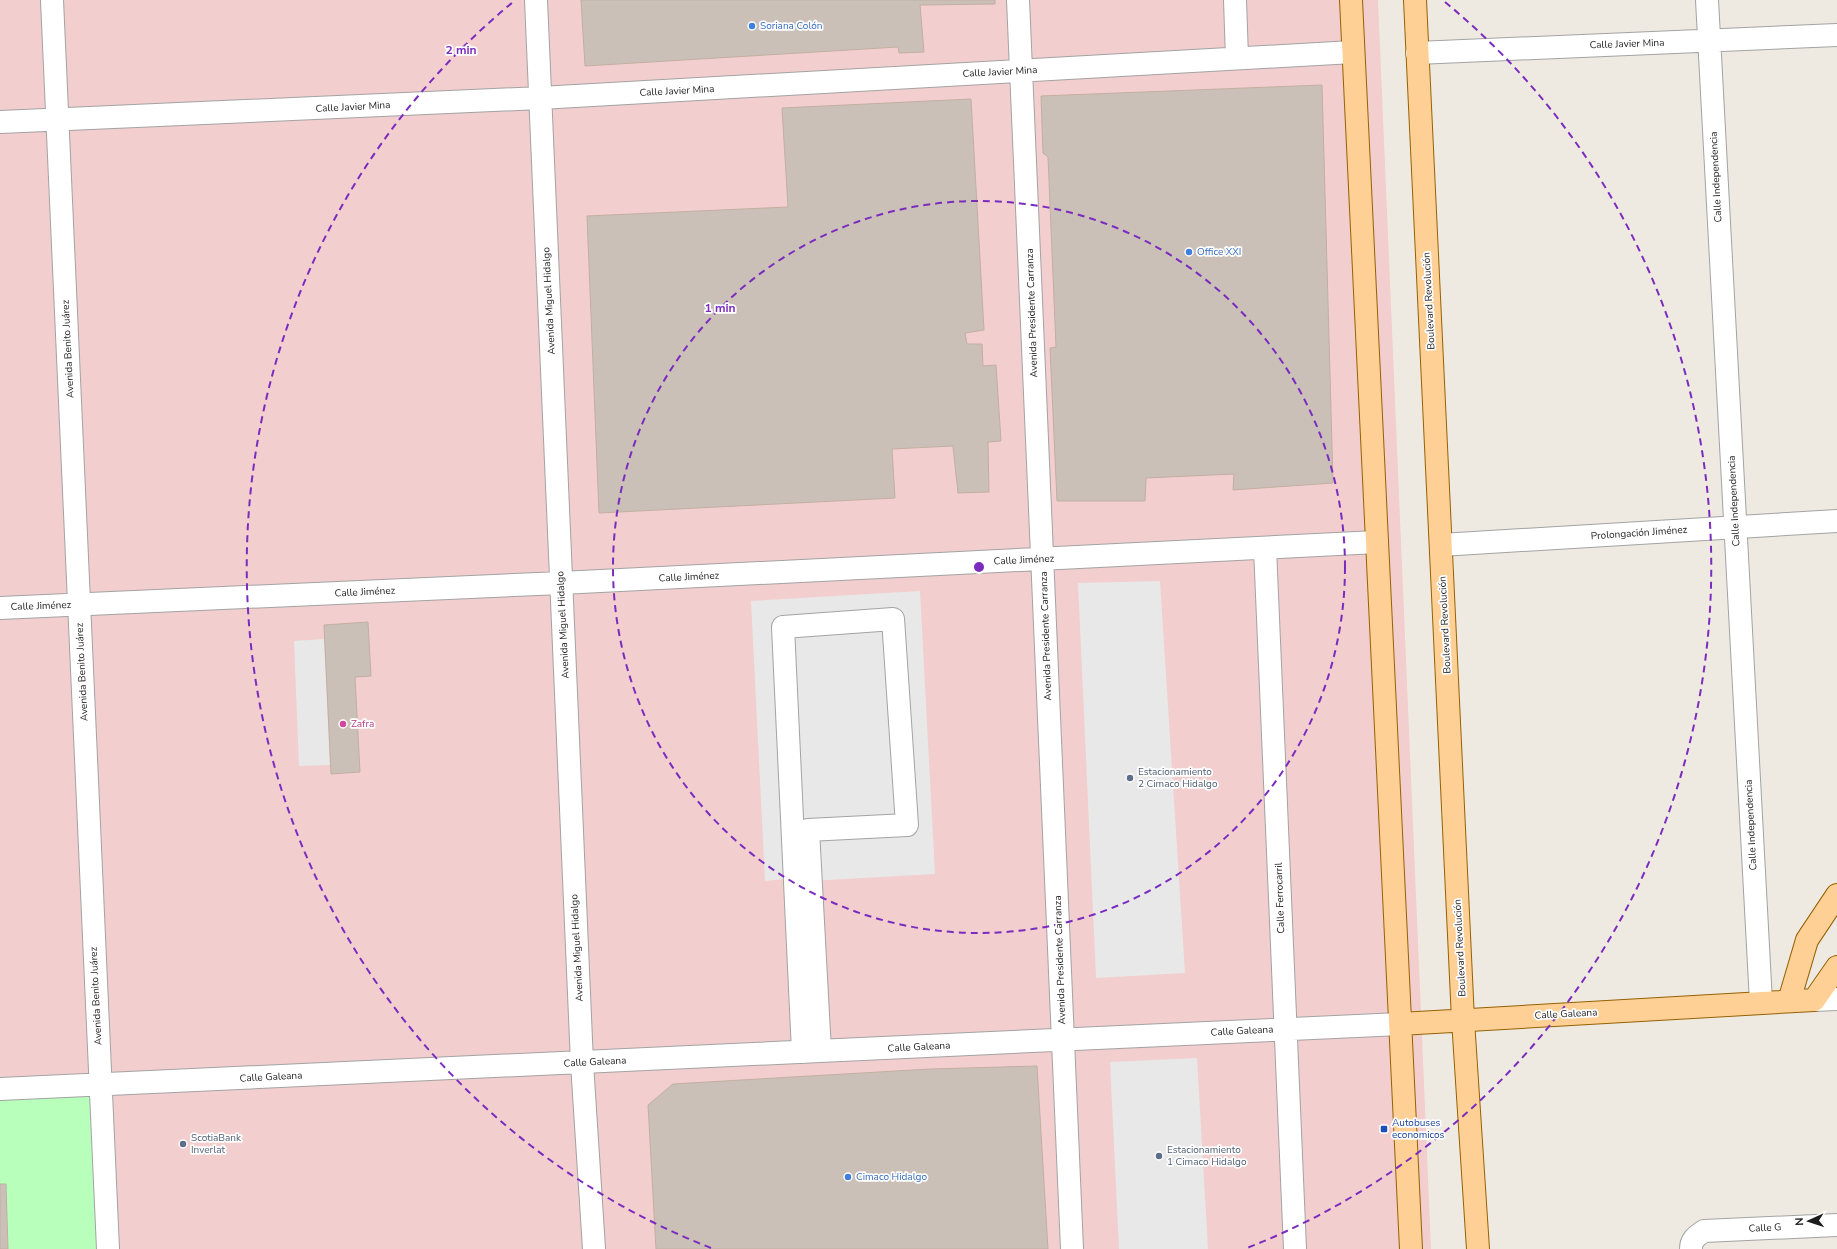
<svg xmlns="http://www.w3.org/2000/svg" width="1837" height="1249" font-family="'Nunito Sans',sans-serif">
  <rect width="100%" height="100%" fill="#efeae1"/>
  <path fill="#f2cece" d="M0,0H1378L1431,1249H0Z"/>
  <path fill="#b8ffbc" d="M94,1092L101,1249H0V1095Z"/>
  <path fill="#e8e8e8" d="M1160,581L1185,973L1096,978L1078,583Z
    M920,591L935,874L810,881L785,879L765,881L751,601Z
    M324,639L330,765L299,766L294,641Z
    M1197,1058L1208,1249H1119L1110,1062Z"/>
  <path fill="#cbc0b7" stroke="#c2afa2" d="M581,0H995V4L920,5L924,52L899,53L898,47L585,66Z
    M1322,85L1333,483L1233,490L1234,474L1146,478L1145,501H1057L1050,348L1056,347L1048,157L1043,153L1041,96Z
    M971,99L984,330L965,333L967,344H982L983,366L996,365L1001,441L988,442L989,492L958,493L953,446L892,449L895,498L599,513L587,216L788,207L782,108Z
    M368,622L371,676L355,677L360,772L331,774L324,625Z
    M1037,1066L1048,1249H656L648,1105L673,1084L930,1069Z
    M0,1184H6L8,1249H0Z"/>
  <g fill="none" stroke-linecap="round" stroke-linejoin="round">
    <defs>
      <path id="minor" d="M52,0L108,1249
        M536,0L582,1063L594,1249
        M1018,0L1072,1249
        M1235,0L1237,58
        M1707,0L1761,1002
        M1417,53L1837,35
        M0,122L540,98L1353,52
        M1441,545L1837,521
        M1265,548L1295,1249
        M0,608L561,583L1377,542
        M1814,1000L1837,999
        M803,1052L783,627L893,619L907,825L808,830L820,1051
        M0,1089L1400,1024
        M1691,1249C1691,1239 1697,1236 1704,1231L1837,1225"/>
      <path id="major" d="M1351,0L1411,1249
        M1415,0L1463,1020L1478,1249
        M1789,1001L1807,940L1837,895
        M1400,1024L1814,1000L1837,967"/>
    </defs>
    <use href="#minor" stroke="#a3a3a3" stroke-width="24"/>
    <use href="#major" stroke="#956100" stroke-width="24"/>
    <use href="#minor" stroke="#fff" stroke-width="22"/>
    <use href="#major" stroke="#ffd096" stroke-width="22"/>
  </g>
  <g fill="none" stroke="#7b2cbf" stroke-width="2" stroke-dasharray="7 5">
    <circle cx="979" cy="567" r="366"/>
    <path d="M711 1248A732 732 0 0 1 513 2M1445 2A732 732 0 0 1 1247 1248"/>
  </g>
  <g fill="#3f7fe0" stroke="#fff" stroke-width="1.5">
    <circle cx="752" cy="26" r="4"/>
    <circle cx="1189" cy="252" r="4"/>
    <circle cx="848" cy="1177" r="4"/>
  </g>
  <circle fill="#d1479c" stroke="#fff" stroke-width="1.5" cx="343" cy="724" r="4"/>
  <g fill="#5c6f8a" stroke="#fff" stroke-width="1.5">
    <circle cx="1130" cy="778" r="4"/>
    <circle cx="183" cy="1144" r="4"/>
    <circle cx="1159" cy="1156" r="4"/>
  </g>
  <rect fill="#1a4fb4" stroke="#fff" stroke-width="1.5" x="1380" y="1125" width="8" height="8" rx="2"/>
  <g text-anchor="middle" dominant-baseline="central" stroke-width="3.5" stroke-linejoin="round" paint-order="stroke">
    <g font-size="10" fill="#366cbe" stroke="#fff" text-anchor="start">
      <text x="760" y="26">Soriana Colón</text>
      <text x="1197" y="252">Office XXI</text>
      <text x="856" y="1177">Cimaco Hidalgo</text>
    </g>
    <g font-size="10" fill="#1c1c1c" stroke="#fff">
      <text transform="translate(1627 44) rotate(-2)">Calle Javier Mina</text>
      <text transform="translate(1000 72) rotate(-3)">Calle Javier Mina</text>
      <text transform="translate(677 91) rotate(-3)">Calle Javier Mina</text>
      <text transform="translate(353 107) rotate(-3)">Calle Javier Mina</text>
      <text transform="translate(1716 177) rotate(-93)">Calle Independencia</text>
      <text transform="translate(549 301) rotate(-93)">Avenida Miguel Hidalgo</text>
      <text transform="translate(1429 301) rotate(-93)">Boulevard Revolución</text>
      <text transform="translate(1032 313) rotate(-92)">Avenida Presidente Carranza</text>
      <text transform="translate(68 349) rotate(-93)">Avenida Benito Juárez</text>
      <text transform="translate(1734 501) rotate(-93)">Calle Independencia</text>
      <text transform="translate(1639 533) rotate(-4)">Prolongación Jiménez</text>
      <text transform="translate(1024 560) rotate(-3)">Calle Jiménez</text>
      <text transform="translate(689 577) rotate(-3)">Calle Jiménez</text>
      <text transform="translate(365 592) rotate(-3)">Calle Jiménez</text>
      <text transform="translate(41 606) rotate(-2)">Calle Jiménez</text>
      <text transform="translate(563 625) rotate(-93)">Avenida Miguel Hidalgo</text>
      <text transform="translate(1445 625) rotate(-93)">Boulevard Revolución</text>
      <text transform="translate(1046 636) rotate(-92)">Avenida Presidente Carranza</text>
      <text transform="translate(82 672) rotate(-93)">Avenida Benito Juárez</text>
      <text transform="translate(1751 825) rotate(-93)">Calle Independencia</text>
      <text transform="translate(1280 898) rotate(-92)">Calle Ferrocarril</text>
      <text transform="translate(577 948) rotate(-93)">Avenida Miguel Hidalgo</text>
      <text transform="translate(1460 948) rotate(-93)">Boulevard Revolución</text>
      <text transform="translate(1060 960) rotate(-92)">Avenida Presidente Carranza</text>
      <text transform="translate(96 996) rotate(-93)">Avenida Benito Juárez</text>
      <text transform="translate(1566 1014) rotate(-3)">Calle Galeana</text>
      <text transform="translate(1242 1031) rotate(-3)">Calle Galeana</text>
      <text transform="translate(919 1047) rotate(-3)">Calle Galeana</text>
      <text transform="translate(595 1062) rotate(-3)">Calle Galeana</text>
      <text transform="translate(271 1077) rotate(-3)">Calle Galeana</text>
      <text transform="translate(1765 1228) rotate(-3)">Calle G</text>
    </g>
    <g font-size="10" fill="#b23c85" stroke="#fff" text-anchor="start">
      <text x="351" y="724">Zafra</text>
    </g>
    <g font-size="10" fill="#4e5e75" stroke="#fff" text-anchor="start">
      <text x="1138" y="772">Estacionamiento<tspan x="1138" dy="12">2 Cimaco Hidalgo</tspan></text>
      <text x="191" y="1138">ScotiaBank<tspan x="191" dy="12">Inverlat</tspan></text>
      <text x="1167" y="1150">Estacionamiento<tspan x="1167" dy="12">1 Cimaco Hidalgo</tspan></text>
    </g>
    <g font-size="10" fill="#164399" stroke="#fff" text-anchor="start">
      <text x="1392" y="1123">Autobuses<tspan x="1392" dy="12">economicos</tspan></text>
    </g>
  </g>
  <circle cx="979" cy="567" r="6" fill="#7b2cbf" stroke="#fff" stroke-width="2"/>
  <g font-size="12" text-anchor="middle" font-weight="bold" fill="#7b2cbf" stroke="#fff" stroke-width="3.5" stroke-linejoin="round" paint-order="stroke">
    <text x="461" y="54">2 min</text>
    <text x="720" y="312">1 min</text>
  </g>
  <g transform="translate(1809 1221) rotate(267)" stroke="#ffffff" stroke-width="3" paint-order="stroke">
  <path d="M0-3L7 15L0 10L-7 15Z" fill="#1c1c1c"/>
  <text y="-6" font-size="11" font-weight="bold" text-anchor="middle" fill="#1c1c1c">N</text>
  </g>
</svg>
